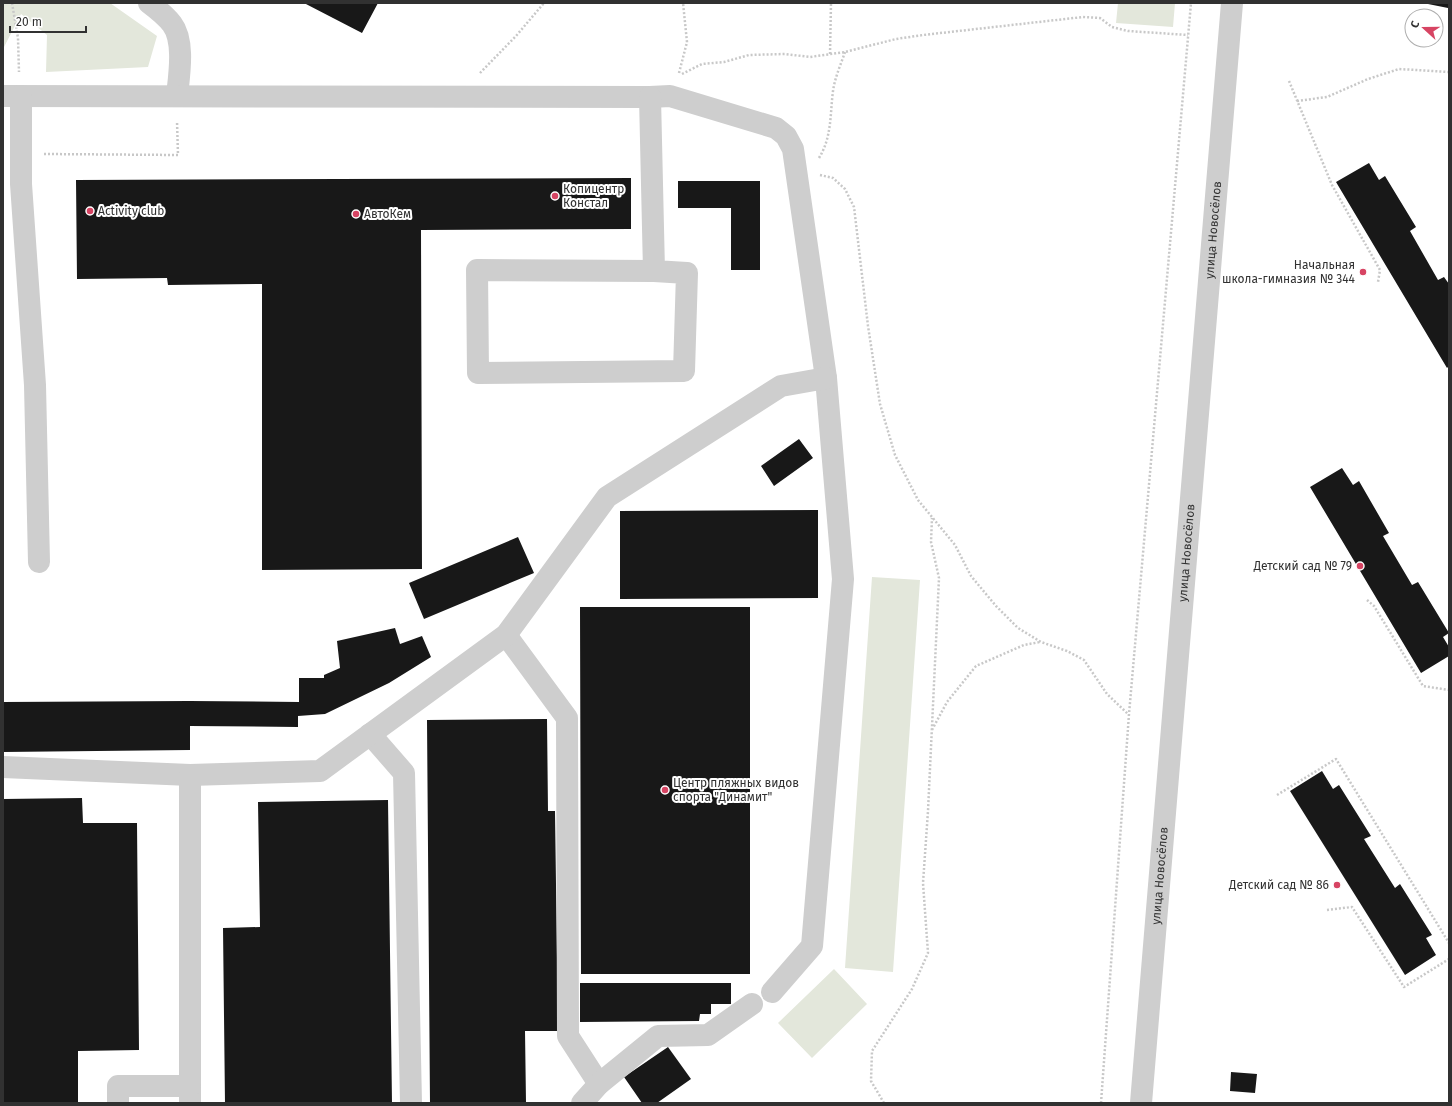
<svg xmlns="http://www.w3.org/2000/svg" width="1452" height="1106" font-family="'Fira Sans',sans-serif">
  <rect width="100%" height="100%" fill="#fff"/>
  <path fill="#e3e7db" d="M3,3H110L157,36L148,67L46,72L47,35L21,14L3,49Z
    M1118,3H1175L1173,27L1116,23Z
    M872,577L920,580L893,972L845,968Z
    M834,969L867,1004L812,1058L778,1023Z"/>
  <path fill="#181818" d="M304,3H378L362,33Z
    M1423,3H1448V8Z
    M1369,163L1379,180L1385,176L1416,227L1410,231L1438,280L1444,277L1449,284V366L1447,368L1336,182Z
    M631,178V229L421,230L422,569L262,570V284L168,285L167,278L77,279L76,180Z
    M678,181H760V270H731V208H678Z
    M799,439L813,458L774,486L761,466Z
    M1342,468L1353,485L1359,481L1389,533L1383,536L1412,585L1418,582L1449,633L1443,637L1449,647V656L1421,673L1310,487Z
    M818,510V598L620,599V511Z
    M518,537L534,573L424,619L409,583Z
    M580,607H750V974H581Z
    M395,628L400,644L422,636L431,657L389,683L325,714L298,716V727L190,726V750L3,752V702L189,701L299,702V678H324V675L340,668L337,641Z
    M547,719L548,811H555L558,1031H525L526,1103H430L427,720Z
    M1322,771L1333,789L1339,785L1371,836L1364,839L1395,888L1400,884L1432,935L1426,938L1436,955L1405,975L1290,791Z
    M82,798L83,823H137L139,1050L78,1051V1103H3V799Z
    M388,800L392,1103H225L223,928L260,927L258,802Z
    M580,983H731V1004H711V1014H700L699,1021L580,1022Z
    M668,1047L691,1079L657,1103H642L624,1077Z
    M1231,1072L1257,1074L1255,1093L1230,1091Z"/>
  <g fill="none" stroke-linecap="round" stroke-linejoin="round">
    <path stroke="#c8c8c8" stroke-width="2.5" stroke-dasharray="2 2" stroke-linecap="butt" d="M12,3L18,38L19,72
      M830,54L831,3
      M480,73L516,36L544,3
      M679,73L687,42L683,3
      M682,74L702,64L724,62L749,55L785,54L810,57L845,52L896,39L923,35L1083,17L1100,18L1112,27L1128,31L1188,35
      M1289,81L1332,185L1380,270L1378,282
      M1297,101L1327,97L1368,79L1399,69L1449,72
      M44,154L178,155L177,121
      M819,158C832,137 830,114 833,91C835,77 841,64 845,52
      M820,175L833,178L845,189L854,207L868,326L880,404L895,455L918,500L955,545L971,576L996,606L1018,628L1041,642L1067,651L1084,660L1107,694L1128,714
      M1367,600L1374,606L1423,686L1449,690
      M932,730L947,702L976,666L1024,645L1040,642
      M1277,795L1336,759L1449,943
      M1327,910L1352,907L1404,987L1449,959
      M884,1103L871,1081L872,1051L912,989L928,953L923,883L928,811L939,578L931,542L932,518
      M1101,1103L1129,714L1191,3"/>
    <g stroke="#cecece" stroke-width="22">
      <path d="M149,3C157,9 166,16 172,24C185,41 179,76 177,96"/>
      <path d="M3,96L650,97L670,96L776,128L786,136L793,149L826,378L843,579L812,946L772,992"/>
      <path d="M21,96V184L35,385L39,562"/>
      <path d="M650,97L654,271L477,270L478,373L684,371L687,273L654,271"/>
      <path d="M506,635L567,718L568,1036L599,1084"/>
      <path d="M370,734L404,773L411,1103"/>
      <path d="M3,767L190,775L320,771L506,635L607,497L781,386L826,378"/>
      <path d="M190,775V1103"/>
      <path d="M118,1103V1086H190"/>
      <path d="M582,1103L599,1084L658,1036L708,1035L752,1004"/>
      <path id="s1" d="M1141,1103L1232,3"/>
    </g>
  </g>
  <g fill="#d74463" stroke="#fff" stroke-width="1.5">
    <circle cx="555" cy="196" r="4"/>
    <circle cx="90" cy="211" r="4"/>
    <circle cx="356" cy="214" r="4"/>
    <circle cx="1363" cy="272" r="4"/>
    <circle cx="1360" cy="566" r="4"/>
    <circle cx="665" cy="790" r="4"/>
    <circle cx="1337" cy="885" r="4"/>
  </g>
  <g text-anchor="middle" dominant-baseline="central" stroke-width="4" stroke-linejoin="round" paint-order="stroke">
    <g font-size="12" fill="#313131" stroke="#fff" text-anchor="start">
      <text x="563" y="189">Копицентр<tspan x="563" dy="14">Констал</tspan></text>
      <text x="98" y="211">Activity club</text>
      <text x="364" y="214">АвтоКем</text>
      <text x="1355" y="265" text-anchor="end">Начальная<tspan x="1355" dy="14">школа-гимназия № 344</tspan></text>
      <text x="1352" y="566" text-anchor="end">Детский сад № 79</text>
      <text x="673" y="783">Центр пляжных видов<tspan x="673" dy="14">спорта "Динамит"</tspan></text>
      <text x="1329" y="885" text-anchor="end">Детский сад № 86</text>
    </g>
    <g font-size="12" fill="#313131" stroke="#fff">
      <text stroke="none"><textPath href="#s1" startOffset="876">улица Новосёлов</textPath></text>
      <text stroke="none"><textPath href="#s1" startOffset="552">улица Новосёлов</textPath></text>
      <text stroke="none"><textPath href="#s1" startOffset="228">улица Новосёлов</textPath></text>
    </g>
  </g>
  <rect width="1452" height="1106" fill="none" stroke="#313131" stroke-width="8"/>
  <g transform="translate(1424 28) rotate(291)"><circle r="19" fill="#ffffff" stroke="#adadad"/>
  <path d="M0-3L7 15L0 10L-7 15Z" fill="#d74463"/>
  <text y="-6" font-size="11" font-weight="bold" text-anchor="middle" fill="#313131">С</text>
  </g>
  <path d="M10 26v6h76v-6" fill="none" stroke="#313131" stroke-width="2"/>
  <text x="16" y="26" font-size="12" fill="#313131" stroke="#ffffff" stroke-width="3" paint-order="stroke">20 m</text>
</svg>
